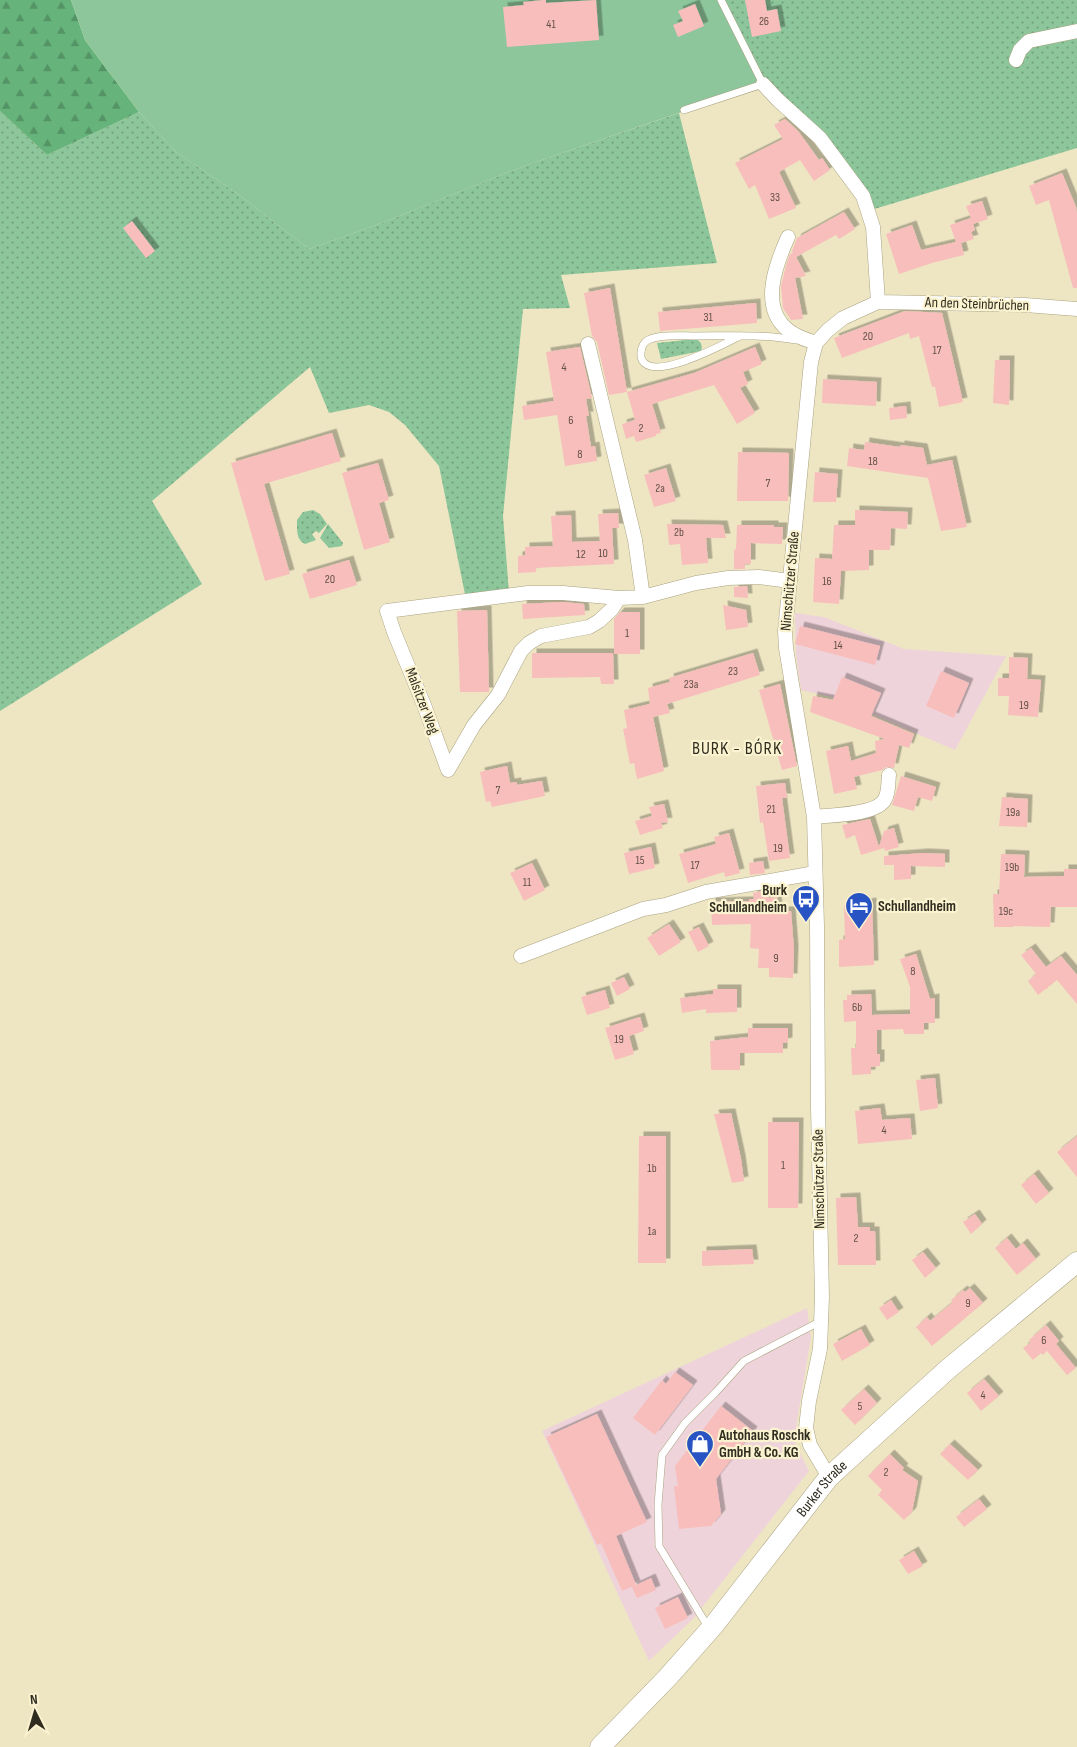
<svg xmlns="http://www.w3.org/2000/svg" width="1077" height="1747" font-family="'Sofia Sans Condensed',sans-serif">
  <defs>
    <pattern id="grass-dots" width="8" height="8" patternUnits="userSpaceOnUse" patternTransform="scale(1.25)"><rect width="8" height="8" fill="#8cc69a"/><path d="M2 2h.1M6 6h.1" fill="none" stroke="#73a17d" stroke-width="1.8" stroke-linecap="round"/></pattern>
    <pattern id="forest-firs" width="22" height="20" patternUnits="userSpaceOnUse" patternTransform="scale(1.25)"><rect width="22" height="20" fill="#66b47c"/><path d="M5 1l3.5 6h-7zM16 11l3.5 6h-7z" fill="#549365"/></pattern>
    <filter id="shadow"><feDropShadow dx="4.5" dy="-4.5" stdDeviation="0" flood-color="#0004"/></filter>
  </defs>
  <rect width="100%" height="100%" fill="#eee6c3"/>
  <path fill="#eed4da" d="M795,613L824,617L904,649L1006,656L955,750L831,697L801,690L796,655Z
    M807,1308L811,1337L794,1440L809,1471L693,1619L649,1661L542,1431Z"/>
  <path fill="url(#grass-dots)" d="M721,0H1077V148L871,210L820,138L763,84Z
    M0,111L47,155L139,112L176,152L238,194L309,249L379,224L524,166L679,113L717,263L561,275L570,308L523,309L503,516L509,593L466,599L439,466L405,425L389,412L369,405L329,413L310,367L152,501L202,584L0,711Z
    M695,339C701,341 703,345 701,351L661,359L657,343Z
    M313,510L320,514L327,524L319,533L316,531L312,534L316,540L305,544C296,540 297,529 297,520L303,512Z
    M328,524L343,543L342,546L329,548L320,538Z"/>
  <path fill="url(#forest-firs)" d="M0,0H71L85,40L139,112L47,155L0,111Z"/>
  <path fill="#8cc69a" d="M71,0H721L763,84L524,166L379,224L309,249L238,194L176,152L139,112L85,40Z"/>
  <path fill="#f8bebc" filter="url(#shadow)" d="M543,0H546V3L596,0L599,40L507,47L503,7L524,5L523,2Z
    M745,0H765L767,11L777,9L781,31L752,37Z
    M695,4L704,26L678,37L673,25L683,21L678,11Z
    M785,119L798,131L819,160L822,158L830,170L814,181L800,160L779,172L796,208L769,219L755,185L749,189L735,163L783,139L774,125Z
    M1062,173L1076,207L1077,214V288H1073L1049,200L1036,205L1029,186Z
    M982,201L988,219L973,224L975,230L971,232L974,239L961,243L964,255L932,263L899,274L886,234L912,225L921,250L956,242L950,225L971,218L966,206Z
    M844,212L855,229L839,239L836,235L796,257L806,276L795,278L803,319L791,320L783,308L781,286L787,262L790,254L793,253L792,251L797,238Z
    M132,221L155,251L146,258L123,228Z
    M610,288L627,392L609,395L597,342L592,336L584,293Z
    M756,303L757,323L660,331L658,312Z
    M905,311L942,313L963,402L939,407L935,387H932L919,336L910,339L909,333L842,358L834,338Z
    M580,347L592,398L586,399L589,416H586L591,447L595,446L597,461L565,466L557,415L524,420L522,406L554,401L546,352Z
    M755,347L762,364L743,372L748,384L740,388L755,413L737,424L714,385L652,404L661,433L656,434V436L636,442L634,436L626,439L622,424L635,420L627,392L694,373Z
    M995,360H1010L1009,405L993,403Z
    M823,379L877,382L876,406L822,403Z
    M906,406L907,418L890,420L889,408Z
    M332,433L341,461L264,484L290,574L265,581L231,463Z
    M865,442L900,447V445L923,448L927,465L952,460L967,527L941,531L928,478L847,466L849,448L864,450Z
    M738,452L789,453L788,501H737Z
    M378,463L389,500L379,503L390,542L364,550L342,473Z
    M666,468L676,501L654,507L644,475Z
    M815,472L838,474L836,502H813Z
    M855,510L908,512L907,529L891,528L890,550H869V570L841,571L839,604L813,602L815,558L832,559L834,525H855Z
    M618,513L619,528H612L614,564L536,568V572L518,573V556L525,555V547L553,546L551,516L571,515L572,542L600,541L598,514Z
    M667,524L723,525L726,538H706L708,563L682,565L680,544L669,545Z
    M737,525H774V527H783L782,544L751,543V564H745V569H734V550L736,549Z
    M349,560L357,585L310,599L302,574Z
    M747,586L748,598L734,597V587Z
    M563,602L584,604L585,615L523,619L522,604Z
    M723,605L746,610L748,627L726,630Z
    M487,610L489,692H460L457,611Z
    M620,612H640V654H614V619Z
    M800,626L880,646L875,665L795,644Z
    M532,653H613L614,684H601L600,677L532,678Z
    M753,653L760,675L667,704L670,713L653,717L664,771L637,779L634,763L630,764L623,729L627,728L624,710L650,704L648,688L670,682L669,678Z
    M1009,657L1028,658L1027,679L1041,680L1038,717L1008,715L1009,696H998V678H1009Z
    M941,671L969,683L954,718L926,706Z
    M842,677L881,693L871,716L914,734L909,748L899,745L894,768L886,767L882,770L854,777L857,789L834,794L826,751L848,746L851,761L876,753L875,741L885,739L810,712L813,696L833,700Z
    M780,684L797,766L782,770L759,690Z
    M507,766L510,783L517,782V785L542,781L545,796L492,807L490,801L486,802L480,772Z
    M901,776L936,787L932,801L918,797L914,811L892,805Z
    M785,783L787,798H782L790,858L769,861L763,822L760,823L756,786Z
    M1002,797L1028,799L1027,827L999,826Z
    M664,804L668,822L661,823L663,828L640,835L635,821L652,816L649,807Z
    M870,819L879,847L884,831L894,828L899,847L885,851L884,848L861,855L855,835L846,839L842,825Z
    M729,833L740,873L725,877L724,872L688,883L679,854L716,844L714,837Z
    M651,847L655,868L629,874L624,853Z
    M924,853L945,854V867L911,866V879L894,880V865H884V856Z
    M1001,854L1025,855L1024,877L1064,876V869H1077V907H1051L1050,927L1013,926L1014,927H994L993,894H999Z
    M763,861L765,873L750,875L749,863Z
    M532,863L545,890L524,901L510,873Z
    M767,890L769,898L777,897L778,911H791L794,950L793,978L769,977V968H758L759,949L750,948L751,924L712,925L711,902L749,901V899H754L753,893Z
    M856,900H864L866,903L872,902L874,965L839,967V940L845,939L844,905H852Z
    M669,924L681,942L659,956L647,938Z
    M699,927L709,946L698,952L688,932Z
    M1031,948L1046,967L1061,956L1077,975V1004L1057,980L1048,987V989L1047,988L1038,995L1028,981L1036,974L1021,955Z
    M916,954L930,999L935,998V1023H924V1034H904L903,1029L877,1030V1054H880V1066L871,1067V1074L852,1075L851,1048H856V1021L844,1022L843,1000H847V995L871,994L872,1015L910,1014V987L900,959Z
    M624,977L630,989L617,996L611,983Z
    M713,989H737V1012L706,1013V1009L682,1013L680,998L713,994Z
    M605,990L610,1008L587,1015L581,997Z
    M640,1017L644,1031L629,1036L634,1054L615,1060L605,1028Z
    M748,1028H788V1042L783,1043V1053H740V1070H711L710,1041L748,1037Z
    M935,1078L938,1108L920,1111L916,1080Z
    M880,1108L882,1120L910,1118L912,1139L858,1144L855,1111Z
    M731,1113L741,1159L744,1181L732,1183L714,1114Z
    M768,1122H799L798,1208H768Z
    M639,1136H666V1263H638Z
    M1077,1136V1177L1057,1152Z
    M1034,1174L1049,1193L1036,1204L1021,1185Z
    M856,1197L858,1227H870V1231H875L876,1265H838L836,1198Z
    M975,1214L982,1224L971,1234L963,1222Z
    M1007,1238L1016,1249L1023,1243L1036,1259L1017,1275L995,1248Z
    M752,1249L754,1264L702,1266V1251Z
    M923,1252L936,1268L925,1278L912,1260Z
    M970,1288L983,1303L932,1346L916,1327L927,1317L930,1321L953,1302L951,1300L963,1290L965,1292Z
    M891,1300L899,1312L887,1320L879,1308Z
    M1046,1325L1059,1341L1056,1344L1076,1368L1067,1375L1047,1351L1043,1355L1041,1353L1033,1360L1023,1348L1031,1342L1029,1340Z
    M861,1329L870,1345L842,1361L833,1344Z
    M675,1372L693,1385L655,1435L633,1418L662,1380L666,1384Z
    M984,1379L999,1396L981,1411L967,1393Z
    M864,1389L877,1403L855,1425L841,1410Z
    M721,1406L753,1431L716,1479L721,1514L711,1526L679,1529L674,1486H678L675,1466Z
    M597,1414L647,1522L616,1536L636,1585L622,1591L601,1543L597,1545L546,1437Z
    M950,1444L978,1470L968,1480L940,1454Z
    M890,1454L904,1468L902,1470L918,1481L912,1512L904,1520L878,1495L882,1490L868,1476Z
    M979,1499L987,1509L964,1527L956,1517Z
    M914,1551L923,1566L908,1574L899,1560Z
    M651,1578L656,1590L637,1598L632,1587Z
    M678,1597L688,1618L665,1629L655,1608Z"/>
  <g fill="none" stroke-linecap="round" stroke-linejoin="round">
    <defs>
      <path id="lane" d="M684,110L763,84L721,0
        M740,336C724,344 654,382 642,360C640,356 641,349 643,345C644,343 646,341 648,340C660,334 680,336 693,336C728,336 762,334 796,340
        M708,1627L659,1546L658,1505L662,1455L685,1423L716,1392L744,1361L821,1321"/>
      <path id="street" d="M1016,60L1020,50L1029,41L1077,31
        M763,84L778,100L820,138L863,196L873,227L878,302
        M788,237C776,264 759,307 788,330C796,337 807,340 816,343
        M588,344L635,540L643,597
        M448,770L424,705L394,632L387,611L528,593H563L619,598L643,597L696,583L728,578L759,577L790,581
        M448,770L474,725L498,695L521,651L529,643L541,636L589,627L599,621L612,609L619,598
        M814,817C830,815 878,815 885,799C889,792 888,783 889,775
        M521,956L643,909L666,905L706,892L815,873
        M829,1477L810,1445L806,1428L809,1401L820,1349L822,1297L818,1107L817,926L814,817L786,648L785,631L811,362L816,343L828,330L843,318L878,302L1025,305L1077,309"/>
      <g id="secondary">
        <path id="s1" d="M600,1747L668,1677L714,1625L829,1477L948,1369L1077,1262"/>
      </g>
    </defs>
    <use href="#lane" stroke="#a9a280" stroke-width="8"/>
    <use href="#street" stroke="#a9a280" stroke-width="15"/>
    <use href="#secondary" stroke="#a9a280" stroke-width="21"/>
    <use href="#lane" stroke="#fff" stroke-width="7"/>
    <use href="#street" stroke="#fff" stroke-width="14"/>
    <use href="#secondary" stroke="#fff" stroke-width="20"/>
  </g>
  <defs>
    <symbol id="bus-pin" viewBox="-11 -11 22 30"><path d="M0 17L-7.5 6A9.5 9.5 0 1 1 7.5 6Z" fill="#2853c2" stroke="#fbf3d0"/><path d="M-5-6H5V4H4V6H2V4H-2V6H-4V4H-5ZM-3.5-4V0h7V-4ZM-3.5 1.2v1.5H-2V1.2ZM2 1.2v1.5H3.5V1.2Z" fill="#fff"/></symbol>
    <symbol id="hotel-pin" viewBox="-11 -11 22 30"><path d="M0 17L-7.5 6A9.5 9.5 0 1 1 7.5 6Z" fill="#2853c2" stroke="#fbf3d0"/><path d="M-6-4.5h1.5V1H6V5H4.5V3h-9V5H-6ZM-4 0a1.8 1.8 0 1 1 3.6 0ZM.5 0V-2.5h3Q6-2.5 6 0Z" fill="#fff"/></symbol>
    <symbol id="shop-pin" viewBox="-11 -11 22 30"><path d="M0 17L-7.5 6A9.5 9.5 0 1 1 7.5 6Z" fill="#2853c2" stroke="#fbf3d0"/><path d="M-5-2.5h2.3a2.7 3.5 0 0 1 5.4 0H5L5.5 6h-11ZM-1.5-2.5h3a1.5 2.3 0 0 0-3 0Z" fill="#fff"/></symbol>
  </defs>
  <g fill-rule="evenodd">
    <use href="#bus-pin" x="790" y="883" width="32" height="43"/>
    <use href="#hotel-pin" x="843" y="890" width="32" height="43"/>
    <use href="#shop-pin" x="684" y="1428" width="32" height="43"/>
  </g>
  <g text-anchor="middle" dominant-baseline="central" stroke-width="4.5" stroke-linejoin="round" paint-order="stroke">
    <g font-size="12" fill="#625147">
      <text x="764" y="21">26</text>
      <text x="551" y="24">41</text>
      <text x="775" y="197">33</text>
      <text x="708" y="317">31</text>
      <text x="868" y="336">20</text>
      <text x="937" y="350">17</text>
      <text x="564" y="367">4</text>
      <text x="571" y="420">6</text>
      <text x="641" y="428">2</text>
      <text x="580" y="454">8</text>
      <text x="873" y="461">18</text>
      <text x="768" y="483">7</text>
      <text x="660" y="488">2a</text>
      <text x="679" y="532">2b</text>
      <text x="603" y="553">10</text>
      <text x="581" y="554">12</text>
      <text x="330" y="579">20</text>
      <text x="827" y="581">16</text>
      <text x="627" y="633">1</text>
      <text x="838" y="645">14</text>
      <text x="733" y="671">23</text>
      <text x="691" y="684">23a</text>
      <text x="1024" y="705">19</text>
      <text x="498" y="790">7</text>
      <text x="771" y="809">21</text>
      <text x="1013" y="812">19a</text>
      <text x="778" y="848">19</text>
      <text x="640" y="860">15</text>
      <text x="695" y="865">17</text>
      <text x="1012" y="867">19b</text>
      <text x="527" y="882">11</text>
      <text x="1006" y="911">19c</text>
      <text x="776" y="958">9</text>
      <text x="913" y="971">8</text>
      <text x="857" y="1007">6b</text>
      <text x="619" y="1039">19</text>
      <text x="884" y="1130">4</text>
      <text x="783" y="1165">1</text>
      <text x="652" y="1168">1b</text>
      <text x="652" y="1231">1a</text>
      <text x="856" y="1238">2</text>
      <text x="968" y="1303">9</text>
      <text x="1044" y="1340">6</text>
      <text x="983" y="1395">4</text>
      <text x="860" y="1406">5</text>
      <text x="886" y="1472">2</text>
    </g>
    <g font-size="15" fill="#302d20" stroke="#fbf3d0">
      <text transform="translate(977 304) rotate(2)">An den Steinbrüchen</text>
      <text transform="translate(790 581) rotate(-85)">Nimschützer Straße</text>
      <text transform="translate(422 701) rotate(69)">Malsitzer Weg</text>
      <text transform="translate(819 1179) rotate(-91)">Nimschützer Straße</text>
      <text stroke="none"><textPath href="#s1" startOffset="341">Burker Straße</textPath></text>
    </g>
    <g font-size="15" font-weight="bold" fill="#302d20" stroke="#fbf3d0" text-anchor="start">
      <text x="787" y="890" text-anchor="end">Burk<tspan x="787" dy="17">Schullandheim</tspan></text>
      <text x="878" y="906">Schullandheim</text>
      <text x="719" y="1435">Autohaus Roschk<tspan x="719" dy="17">GmbH &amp; Co. KG</tspan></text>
    </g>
    <g font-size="18" letter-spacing="1" fill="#302d20" stroke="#fbf3d0">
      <text x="737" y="748">BURK - BÓRK</text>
    </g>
  </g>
  <g transform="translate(35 1712) rotate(355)" stroke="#fbf3d0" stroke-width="4" paint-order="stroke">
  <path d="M0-4L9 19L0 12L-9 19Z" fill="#302d20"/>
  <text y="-8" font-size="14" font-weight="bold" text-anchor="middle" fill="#302d20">N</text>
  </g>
</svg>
